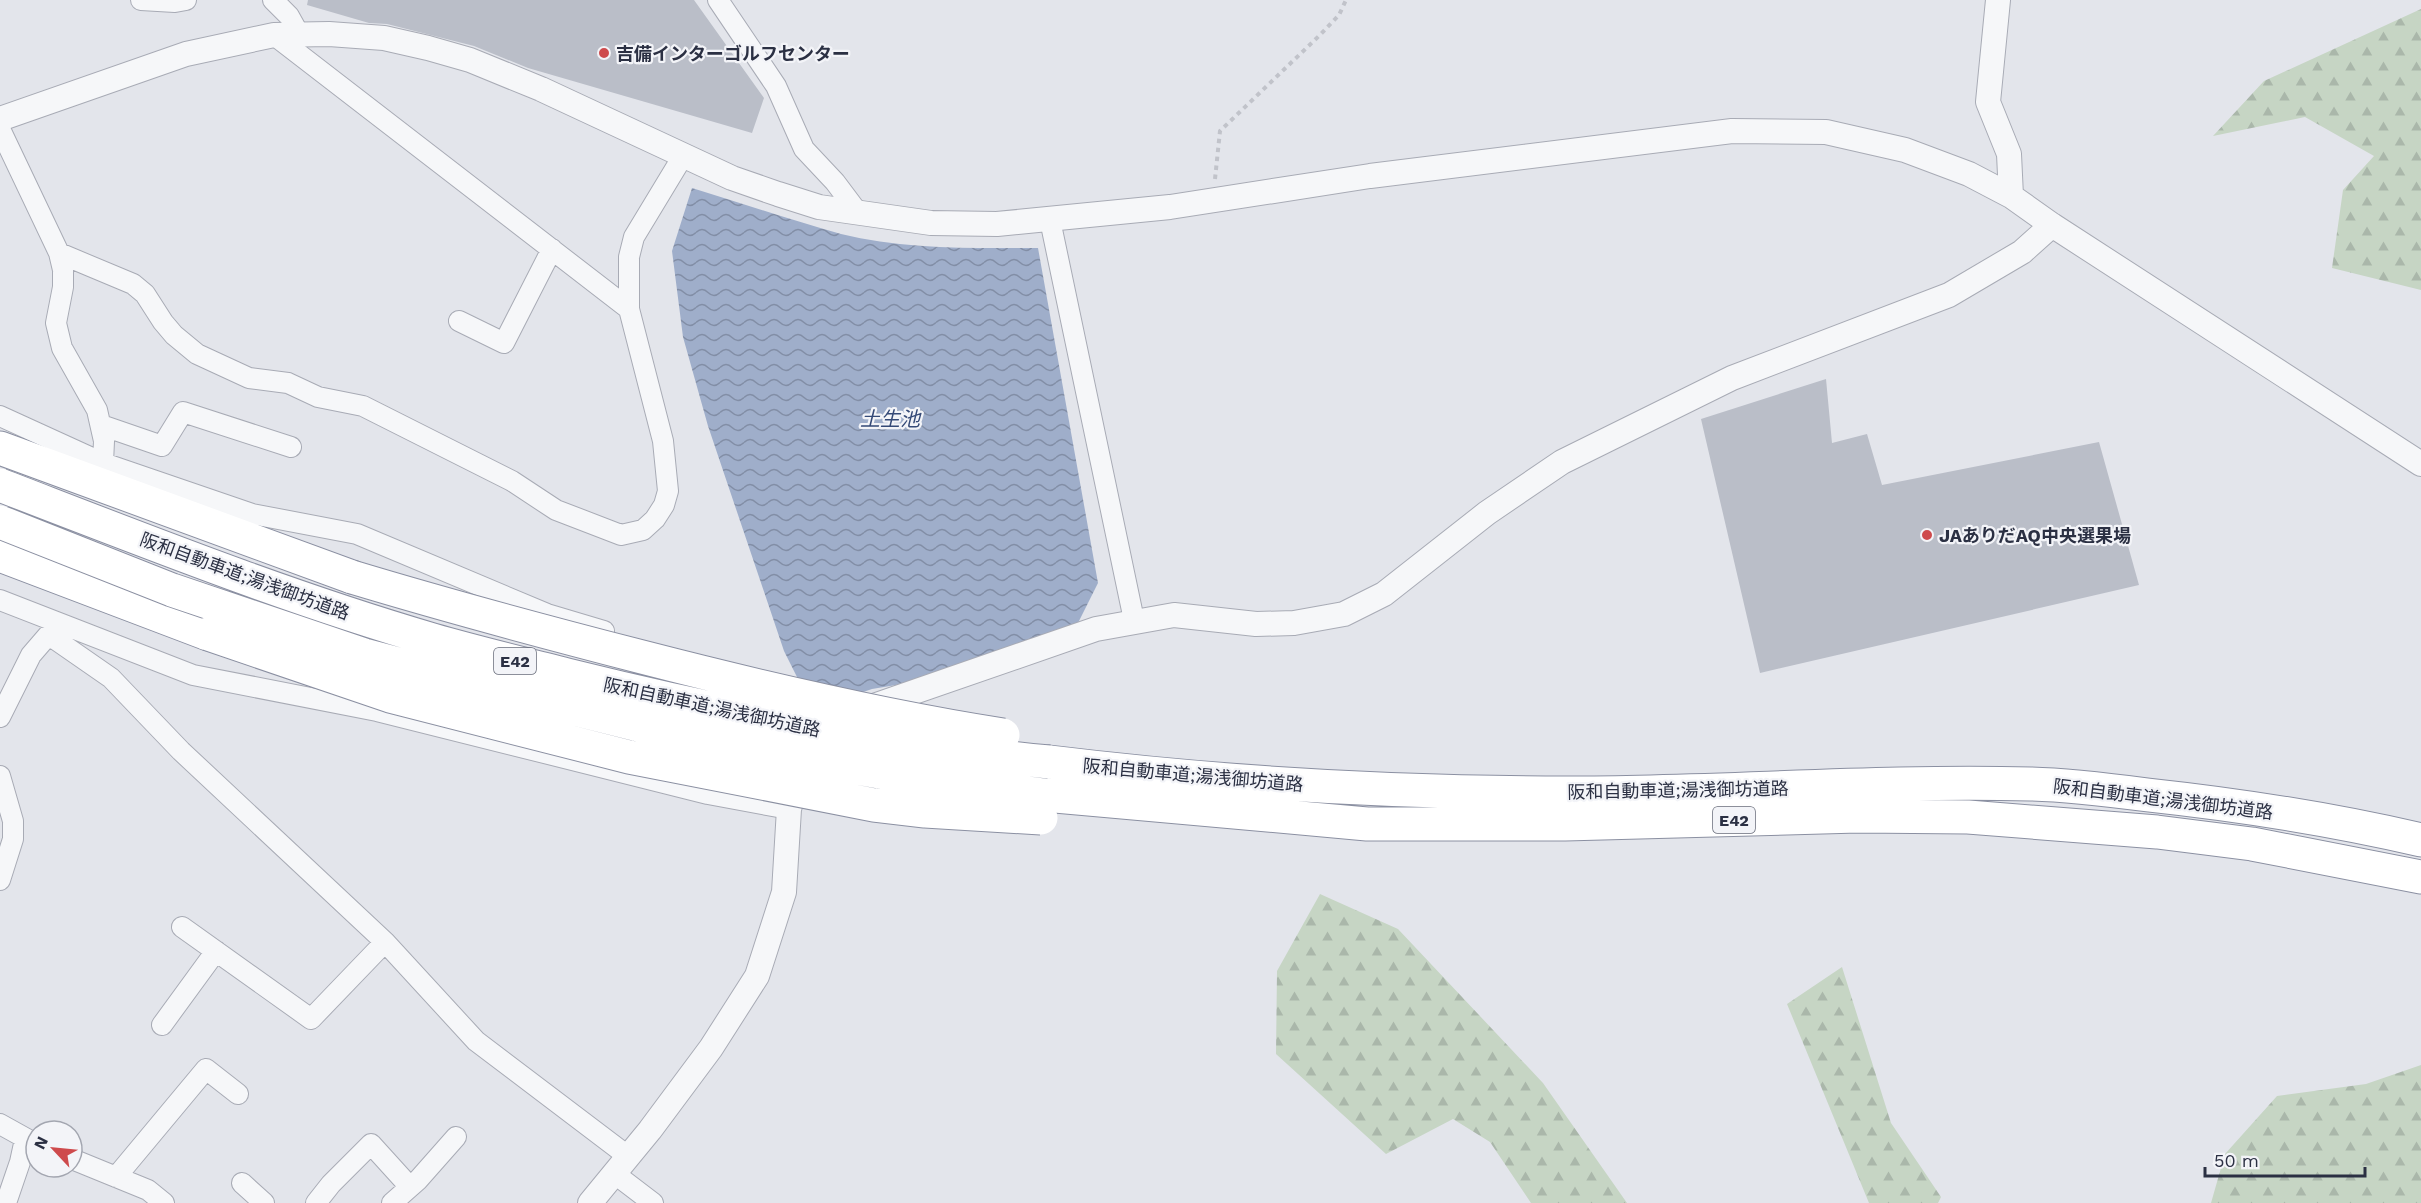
<svg xmlns="http://www.w3.org/2000/svg" width="2421" height="1203" font-family="'Work Sans','Noto Sans JP',sans-serif">
  <defs>
    <pattern id="forest-firs" width="22" height="20" patternUnits="userSpaceOnUse" patternTransform="scale(1.5)"><rect width="22" height="20" fill="#c6d5c4"/><path d="M5 1l3.5 6h-7zM16 11l3.5 6h-7z" fill="#aab7aa"/></pattern>
    <pattern id="water-waves" width="16" height="10" patternUnits="userSpaceOnUse" patternTransform="scale(1.5)"><rect width="16" height="10" fill="#9faeca"/><path d="M0 5q4-4 8 0t8 0" fill="none" stroke="#828ea6"/></pattern>
  </defs>
  <rect width="100%" height="100%" fill="#e3e5eb"/>
  <path fill="url(#forest-firs)" d="M2421,9V290L2332,268L2343,190L2374,156L2305,117L2213,136L2264,81Z
    M1320,894L1398,929L1543,1083L1627,1203H1531L1490,1142L1453,1119L1386,1154L1276,1054L1277,971Z
    M1842,967L1891,1123L1941,1197L1938,1203H1869L1787,1004Z
    M2421,1065V1203H2211L2225,1154L2277,1096L2366,1084Z"/>
  <path fill="url(#water-waves)" d="M692,188C741,203 791,220 841,234C905,250 974,248 1038,248L1098,583L1074,631L896,685L872,689L813,709L784,651L708,426L683,337L672,251Z"/>
  <path fill="#babec8" d="M308,0H694L764,98L752,133L528,68L474,46L387,24L369,23L307,5Z
    M1826,379L1832,443L1867,434L1882,485L2099,442L2139,585L1760,673L1701,419Z"/>
  <g fill="none" stroke-linecap="round" stroke-linejoin="round">
    <defs>
      <path id="minor" d="M141,0L175,2L186,0
        M273,0L289,16L299,34
        M718,0L776,86L804,149L835,182L859,214
        M274,35L629,309
        M0,129L59,253L63,270V287L56,323L62,348L97,410L104,441L103,463
        M1050,220L1134,620
        M59,253L133,284L145,294L163,322L174,335L197,354L249,378L288,383L318,397L363,406L512,481L556,510L621,535L643,530L655,519L664,505L668,491L663,441L629,309V257L634,237L683,156
        M459,321L504,343L552,249
        M0,416L103,463L252,514L357,534L547,614L604,631
        M101,425L162,446L183,412L291,447
        M0,600L193,675L377,711L708,794L789,809
        M49,635L111,678L181,751L385,942L476,1041L629,1157
        M0,717L31,655L56,626
        M0,776L13,821V839L0,880
        M182,927L311,1019L385,942
        M162,1025L216,951
        M0,1124L36,1144
        M72,1159L148,1190L164,1203
        M615,1174L653,1203
        M116,1177L206,1069L238,1094
        M242,1183L264,1203
        M6,1203L20,1162L25,1139
        M316,1203L331,1184L371,1144L410,1187
        M392,1203L418,1180L456,1137"/>
      <path id="tertiary" d="M1998,0L1988,102L2009,154L2011,196
        M0,119L186,54L274,35L329,34L384,38L428,48L470,60L541,89L732,178L778,194L819,207L931,223L997,224L1170,207L1370,176L1732,131L1826,132L1905,150L1969,174L2011,196L2052,225L2421,464
        M862,710L1096,629L1174,615L1256,624L1294,623L1344,614L1384,594L1487,513L1562,462L1732,378L1949,295L2022,252L2052,225
        M590,1203L650,1130L711,1048L757,976L784,892L789,809L800,773"/>
      <path id="motorway" d="M0,448L352,577
        M0,555L208,634
        M1049,762C1221,783 1395,793 1567,793C1722,793 1876,780 2031,784C2070,785 2109,790 2148,795C2240,805 2331,819 2421,840
        M1044,795L1367,824H1565L1858,816L1968,817L2157,832L2252,844L2421,877"/>
    </defs>
    <use href="#minor" stroke="#a8abb5" stroke-width="22"/>
    <use href="#tertiary" stroke="#a8abb5" stroke-width="26"/>
    <use href="#motorway" stroke="#8b90a2" stroke-width="35"/>
    <path stroke="#c1c3ca" stroke-width="4" stroke-dasharray="4.5 4.5" stroke-linecap="butt" d="M1215,179L1220,131L1321,34L1339,15L1346,0"/>
    <use href="#minor" stroke="#f6f7f9" stroke-width="20"/>
    <use href="#tertiary" stroke="#f6f7f9" stroke-width="24"/>
    <use href="#motorway" stroke="#fff" stroke-width="33"/>
    <defs>
      <path id="motorway-bridge" d="M0,485C143,540 286,597 433,640C478,653 525,664 571,676C728,715 888,746 1049,762
        M0,522L172,590L364,655L443,676L670,733L739,747L907,777L1044,795
        M352,577C448,606 545,632 642,657C762,688 881,716 1003,735
        M208,634L390,696L629,757L874,805L925,811L1041,818"/>
    </defs>
    <use href="#motorway-bridge" stroke="#8b90a2" stroke-width="35" stroke-linecap="butt"/>
    <use href="#motorway-bridge" stroke="#fff" stroke-width="33"/>
  </g>
  <g fill="#ce4a4c" stroke="#f3f4f8" stroke-width="2">
    <circle cx="604" cy="53" r="6"/>
    <circle cx="1927" cy="535" r="6"/>
  </g>
  <g text-anchor="middle" dominant-baseline="central" stroke-width="4.5" stroke-linejoin="round" paint-order="stroke">
    <g fill="#f3f4f8" stroke="#676b79" stroke-width="1.5">
      <rect x="494" y="648" width="42" height="26" rx="4.5"/>
      <rect x="1713" y="807" width="42" height="26" rx="4.5"/>
    </g>
    <g font-size="16" font-weight="bold" fill="#2b3043">
      <text x="515" y="661">E42</text>
      <text x="1734" y="820">E42</text>
    </g>
    <g font-size="18" font-weight="bold" fill="#2b3043" stroke="#f3f4f8" text-anchor="start">
      <text x="616" y="53">吉備インターゴルフセンター</text>
      <text x="1939" y="535">JAありだAQ中央選果場</text>
    </g>
    <g font-size="18" fill="#2b3043" stroke="#f3f4f8">
      <text transform="translate(245 576) rotate(20)">阪和自動車道;湯浅御坊道路</text>
      <text transform="translate(712 707) rotate(12)">阪和自動車道;湯浅御坊道路</text>
      <text transform="translate(1193 775) rotate(5)">阪和自動車道;湯浅御坊道路</text>
      <text transform="translate(1678 790) rotate(-1)">阪和自動車道;湯浅御坊道路</text>
      <text transform="translate(2163 799) rotate(7)">阪和自動車道;湯浅御坊道路</text>
    </g>
    <g font-size="20" font-style="italic" fill="#354a77" stroke="#f3f4f8">
      <text x="890" y="419">土生池</text>
    </g>
  </g>
  <g transform="translate(54 1149) rotate(296)"><circle r="28" fill="#f3f4f8" stroke="#a3a6b0" stroke-width="1.5"/>
  <path d="M0-4.5L10 22L0 15L-10 22Z" fill="#ce4a4c"/>
  <text y="-9" font-size="16" font-weight="bold" text-anchor="middle" fill="#2b3043">N</text>
  </g>
  <path d="M2205 1167v9h160v-9" fill="none" stroke="#2b3043" stroke-width="3"/>
  <text x="2214" y="1167" font-size="18" fill="#2b3043" stroke="#f3f4f8" stroke-width="4.5" paint-order="stroke">50 m</text>
</svg>
